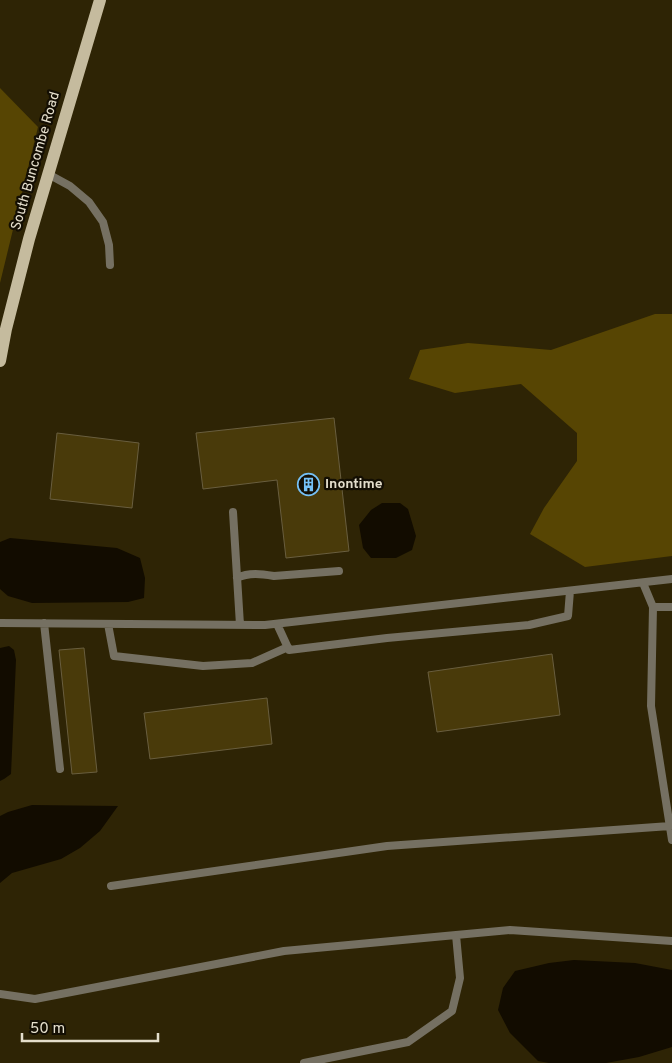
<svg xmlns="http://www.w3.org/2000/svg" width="672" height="1063" font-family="Overpass,sans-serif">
  <rect width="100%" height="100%" fill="#2e2405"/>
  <path fill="#574503" d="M0,88L38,127L0,283Z
    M655,314H672V556L585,567L530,534L544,508L577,461V433L521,384L455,393L409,379L420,350L468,343L551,350Z"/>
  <path fill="#120c00" d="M382,503H400L408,509L416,536L412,550L396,558H371L363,548L359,525L371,510Z
    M10,538L117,548L140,558L145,578L144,598L128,602L32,603L8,596L0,589V542Z
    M9,646L14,650L16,660L11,774L4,779L0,781V648Z
    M32,805L118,806L100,831L80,848L61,859L12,873L0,883V816L8,812Z
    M574,960L635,963L672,970V1047L639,1057L606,1063H549L538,1061L510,1033L498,1010L503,988L515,971L549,963Z"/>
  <path fill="#493a0a" stroke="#695e3f" d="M334,418L349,551L286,558L277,480L203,489L196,433Z
    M57,433L139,443L132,508L50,499Z
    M84,648L97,772L72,774L59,650Z
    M552,654L560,715L437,732L428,672Z
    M267,698L272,744L150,759L144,713Z"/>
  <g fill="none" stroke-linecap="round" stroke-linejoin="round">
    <path stroke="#757062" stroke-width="8" d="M48,174L70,186L89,202L103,222L109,245L110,265
      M233,512L240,625
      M237,578C249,572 262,574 274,576L339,571
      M643,583L653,607H672
      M653,607L651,706L672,840
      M0,623L265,625L672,579
      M44,623L60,769
      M108,624L114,656L203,666L252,663L288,647
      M277,624L289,650L387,638L529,625L568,616L570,591
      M111,886L387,846L670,826
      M0,994L35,999L284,951L456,935L510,930L672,941
      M304,1063L408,1042L452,1011L460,978L456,935"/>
    <path stroke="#c5bb9e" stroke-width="12" d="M0,361L6,329L29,239L100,0"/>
  </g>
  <defs>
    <symbol id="building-ring" viewBox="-11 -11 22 22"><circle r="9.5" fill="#130e03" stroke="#75c0f6" stroke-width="1.5"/><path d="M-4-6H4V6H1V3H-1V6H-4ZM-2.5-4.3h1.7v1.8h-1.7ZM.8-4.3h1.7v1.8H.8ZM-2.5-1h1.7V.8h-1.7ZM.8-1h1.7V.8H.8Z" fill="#75c0f6"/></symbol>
  </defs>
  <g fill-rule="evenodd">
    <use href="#building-ring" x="296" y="472" width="25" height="25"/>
  </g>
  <g text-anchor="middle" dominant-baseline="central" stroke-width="4.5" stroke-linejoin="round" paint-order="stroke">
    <g font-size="14" fill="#e4decc" stroke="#130e03">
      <text transform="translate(36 161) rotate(-74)">South Buncombe Road</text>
    </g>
    <g font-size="14" font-weight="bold" fill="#e4decc" stroke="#130e03" text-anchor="start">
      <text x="325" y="484">Inontime</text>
    </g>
  </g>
  <path d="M22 1033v8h136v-8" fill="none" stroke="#e4decc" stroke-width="2.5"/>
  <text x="30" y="1033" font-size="15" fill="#e4decc" stroke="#130e03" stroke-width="4" paint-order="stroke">50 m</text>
</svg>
